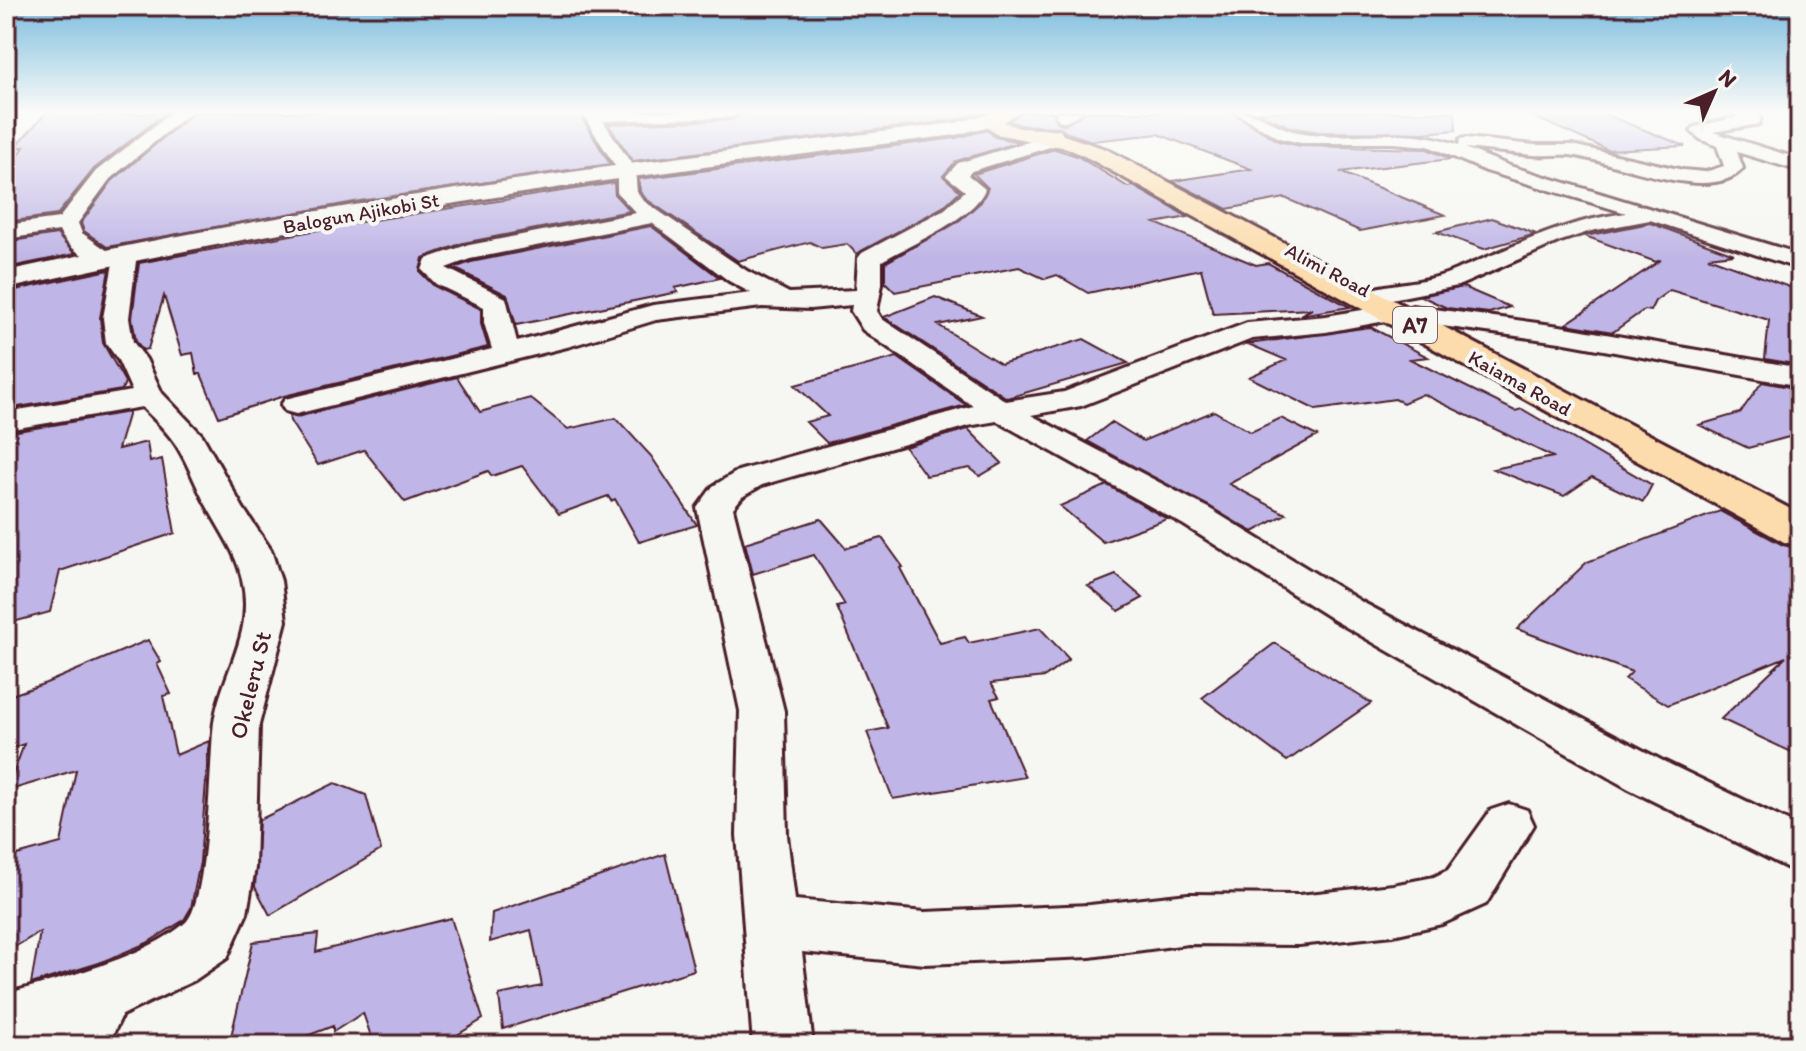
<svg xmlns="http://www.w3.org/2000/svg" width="1806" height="1051" font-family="Itim,sans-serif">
  <rect width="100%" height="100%" fill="#f6f6f2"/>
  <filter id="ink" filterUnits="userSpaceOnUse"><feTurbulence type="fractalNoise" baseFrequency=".0125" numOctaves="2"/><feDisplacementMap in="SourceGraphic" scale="16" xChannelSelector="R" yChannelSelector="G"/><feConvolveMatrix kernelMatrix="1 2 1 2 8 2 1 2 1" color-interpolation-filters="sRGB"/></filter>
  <g filter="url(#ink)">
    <path fill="#bfb5e6" stroke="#4a1f2b" stroke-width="2" d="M47,112H102L99,116L167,112L94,169L57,215L6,222V175L24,147L14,148Z
      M194,112H578L610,164L360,201L107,247L84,231L81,223L112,181Z
      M764,112L766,114L983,112L954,120L633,161L608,124L732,120L742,114Z
      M1021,112H1054L1057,122L1065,125L1085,112H1231L1278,141L1300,146L1427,149L1451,159L1340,172L1445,215L1360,231L1285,198L1227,209L1172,181L1251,169L1158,134L1092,141L1065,132L1060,127L1020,125L1010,121Z
      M1257,112H1455L1456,130L1423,133L1319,132L1290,127Z
      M1523,112H1599L1685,146L1608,150Z
      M987,130L995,137L1019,142L956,161L943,176L960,191L943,207L857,254L847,244L822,248L810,242L738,261L646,199L640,191L639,179L956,138Z
      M1055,149L1077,156L1128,187L1133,186L1188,217L1155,223L1256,265L1268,263L1350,307L1300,315L1312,309L1213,314L1201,269L1088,293L1057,275L1045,279L1019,267L895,292L885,282V263L956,223L981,202L988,188L974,174Z
      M614,183L615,195L630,211L463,243L423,258L420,272L434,286L481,309V324L488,347L284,396L219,417L201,374H197L193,353L182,355L164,296L148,349L143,350L136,341L132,318L139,263L361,222Z
      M1492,218L1536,234L1484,249L1436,232Z
      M1650,223L1734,254L1708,257L1800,291V365L1765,359L1769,320L1670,290L1655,301L1650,311L1644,310L1613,332L1566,324L1661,260L1656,262L1585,236Z
      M651,226L720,278L675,288L678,292L516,325L507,295L454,268L471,262Z
      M57,234L75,254L6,268V242Z
      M109,270L100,318L103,343L125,382L122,390L6,409V292Z
      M1463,287L1510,307L1489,313L1447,308L1421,296Z
      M935,297L982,316L938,325L1001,364L1084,339L1128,363L1007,398L884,317Z
      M1370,327L1428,357L1410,359L1515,411L1522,409L1652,485L1643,502L1592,477L1564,496L1493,469L1553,457L1423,394L1403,403L1395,399L1316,410L1249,377L1286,360L1248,344Z
      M897,357L966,405L827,443L806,422L828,416L795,385Z
      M457,377L480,412L530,398L568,429L616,418L651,456L697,525L639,542L615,499L611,501L608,496L559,514L522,466L492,476L488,471L405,502L364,450L318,465L290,421L289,415L297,417Z
      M1762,382L1800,389V434L1748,448L1699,425L1740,413Z
      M1214,411L1251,432L1281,418L1317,436L1229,484L1286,514L1253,532L1087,441L1112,422L1143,441Z
      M129,412L118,449L147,442L150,462L162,459L175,533L60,571L50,612L6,624V433Z
      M968,429L1002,463L980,476L970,468L926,476L905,447Z
      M1107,485L1167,519L1103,542L1060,506Z
      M1720,511L1783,545L1800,549V756L1721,719L1786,657L1668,705L1625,679L1632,672L1517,629L1587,562Z
      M821,519L846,548L882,538L903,567L900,568L940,643L965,637L969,643L1040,628L1069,659L1045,677L991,683L999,697L991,699L1025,777L893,799L867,732L888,728L837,607L845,605L814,555L753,574L745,543Z
      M1116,575L1143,598L1119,611L1088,586Z
      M148,640L161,662L157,664L171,694L163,696L176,755L209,741L200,862L191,908L184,920L147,943L99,963L31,984L40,932L6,952V858L61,843L76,770L7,791L24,744L6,750V697L46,683Z
      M1275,643L1371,703L1287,761L1202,698Z
      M335,783L366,795L381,850L270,915L255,887L259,820Z
      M665,854L694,970L503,1029L499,995L542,986L531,930L490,942L492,913Z
      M451,918L483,1019L441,1045H374L363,1013L333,1032V1026L283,1045H229L253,942L318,934L316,952Z"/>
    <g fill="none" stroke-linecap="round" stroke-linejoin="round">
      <defs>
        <path id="minor" d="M172,112H191L110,179L78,223L82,233L114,255L118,248H134L137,253L129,318L133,342L146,359L162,393L202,435L243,508L271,550L281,581L286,621L259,725L255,868L247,913L227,958L195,980L122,1015L108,1045H47L49,1040L34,1045H6V994C55,980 148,957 186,922C208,902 210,767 213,732C217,677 256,638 242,579C236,552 221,532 208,508C195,486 187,458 171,438C163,427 152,417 142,407L6,430V412L132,391L118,360L106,343L103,318L113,263C95,268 66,247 59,231L6,239V225L59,218L96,171Z
          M581,112H740L732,117L603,121L635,169L637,192L644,201L747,271L789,293L856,290L858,258L862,253L945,209L965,191L946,176L958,163L1051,135H1063L1066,139L1063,143L972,171L968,175L985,189C974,219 909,245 882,261V284L877,311L882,319L1006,401L1064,392L1247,323L1326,316L1392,305L1402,309L1412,306L1560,326L1800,368V386L1560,342L1412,322L1402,318L1326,332L1252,339L1081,406L1031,415L1210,509L1362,602L1661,760L1800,827V874L1627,788L1334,620L1184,525L997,421L968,426L762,485L742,497L733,508L784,711L787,835L795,900L925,912L1090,905L1188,894L1299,895L1393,885L1434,877L1448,870L1491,810L1509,804L1527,810L1534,825L1486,904L1442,924L1393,935L1299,945L1188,944L1090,957L925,964L802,952L813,1045H753L737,835L740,711L697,508L713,486L738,471L973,406L863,330L851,311L852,305L810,309L762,307L656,320L571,346L296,414L285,411L281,405L285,399L492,349L484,323V307L436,284L422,270L426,259L464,246L636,213L617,193V169ZM652,223L729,281L751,293L653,305L517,342L506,298L446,268L470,259Z
          M1234,112C1265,112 1272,127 1298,132C1354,143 1401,123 1459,145L1460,139L1466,138L1535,145H1572L1683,170L1705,172L1724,166L1717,146L1700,139L1691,131L1694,127L1738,117L1731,112H1756L1761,117L1759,124L1713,132L1800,159V171L1737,152L1743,168C1712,206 1612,160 1570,155C1558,154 1545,156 1533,155C1510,153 1488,150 1465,148L1510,166L1800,254V269L1650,220L1591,231L1558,242L1458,286L1376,302L1367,300L1364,295L1367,290C1393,283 1421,283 1446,274C1511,249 1554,223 1626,213L1486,171L1428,146L1393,143H1301L1279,138Z"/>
        <path id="tertiary" d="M1058,112H1082L1066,122L1059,120L1056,116Z
          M993,113L1000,115L1003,119L1000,123L956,135C638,174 319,217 6,289V271C319,202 637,161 955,123Z"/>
        <path id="trunk" d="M992,112H1018L1004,122L1019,128L1060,130L1063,135L1106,149L1800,514V545L1784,542L1090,159L1067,148L996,134L981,121Z"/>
      </defs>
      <use href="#minor" stroke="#4a1f2b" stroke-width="6"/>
      <use href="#tertiary" stroke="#4a1f2b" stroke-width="6"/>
      <use href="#trunk" stroke="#4a1f2b" stroke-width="6"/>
      <use href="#minor" fill="#f6f6f2" fill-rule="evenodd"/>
      <use href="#tertiary" fill="#f6f6f2" fill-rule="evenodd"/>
      <use href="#trunk" fill="#fcdcac" fill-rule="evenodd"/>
    </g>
  </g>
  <linearGradient id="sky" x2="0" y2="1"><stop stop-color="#7bbcde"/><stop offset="0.43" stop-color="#fbfbf9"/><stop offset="1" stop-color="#fbfbf9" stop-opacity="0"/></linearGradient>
  <rect width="1806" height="260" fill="url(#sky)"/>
  <g text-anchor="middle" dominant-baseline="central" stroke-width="8" stroke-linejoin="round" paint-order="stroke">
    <g font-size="20" fill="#4a1f2b" stroke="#f6f6f2">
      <text transform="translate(361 213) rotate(-10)">Balogun Ajikobi St</text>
      <text transform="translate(1328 270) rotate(28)">Alimi Road</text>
      <text transform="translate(1520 383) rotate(29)">Kaiama Road</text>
    </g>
    <rect fill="#f6f6f2" stroke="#7e6067" stroke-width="2" x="1393" y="307" width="44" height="36" rx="6"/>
    <g font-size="22" font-weight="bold" fill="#4a1f2b">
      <text x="1415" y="325">A7</text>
    </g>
    <g font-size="24" fill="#4a1f2b" stroke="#f6f6f2">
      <text transform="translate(250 685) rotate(-76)">Okeleru St</text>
    </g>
  </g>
  <rect width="1806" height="1051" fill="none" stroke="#f6f6f2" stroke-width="32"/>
  <rect x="16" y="16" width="1774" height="1019" fill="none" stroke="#4a1f2b" stroke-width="3" filter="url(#ink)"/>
  <g transform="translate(1714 92) rotate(45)" stroke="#f6f6f2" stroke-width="6" paint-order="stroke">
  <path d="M0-6L14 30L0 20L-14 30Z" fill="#4a1f2b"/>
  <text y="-12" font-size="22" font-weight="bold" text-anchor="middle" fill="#4a1f2b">N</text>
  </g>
</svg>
